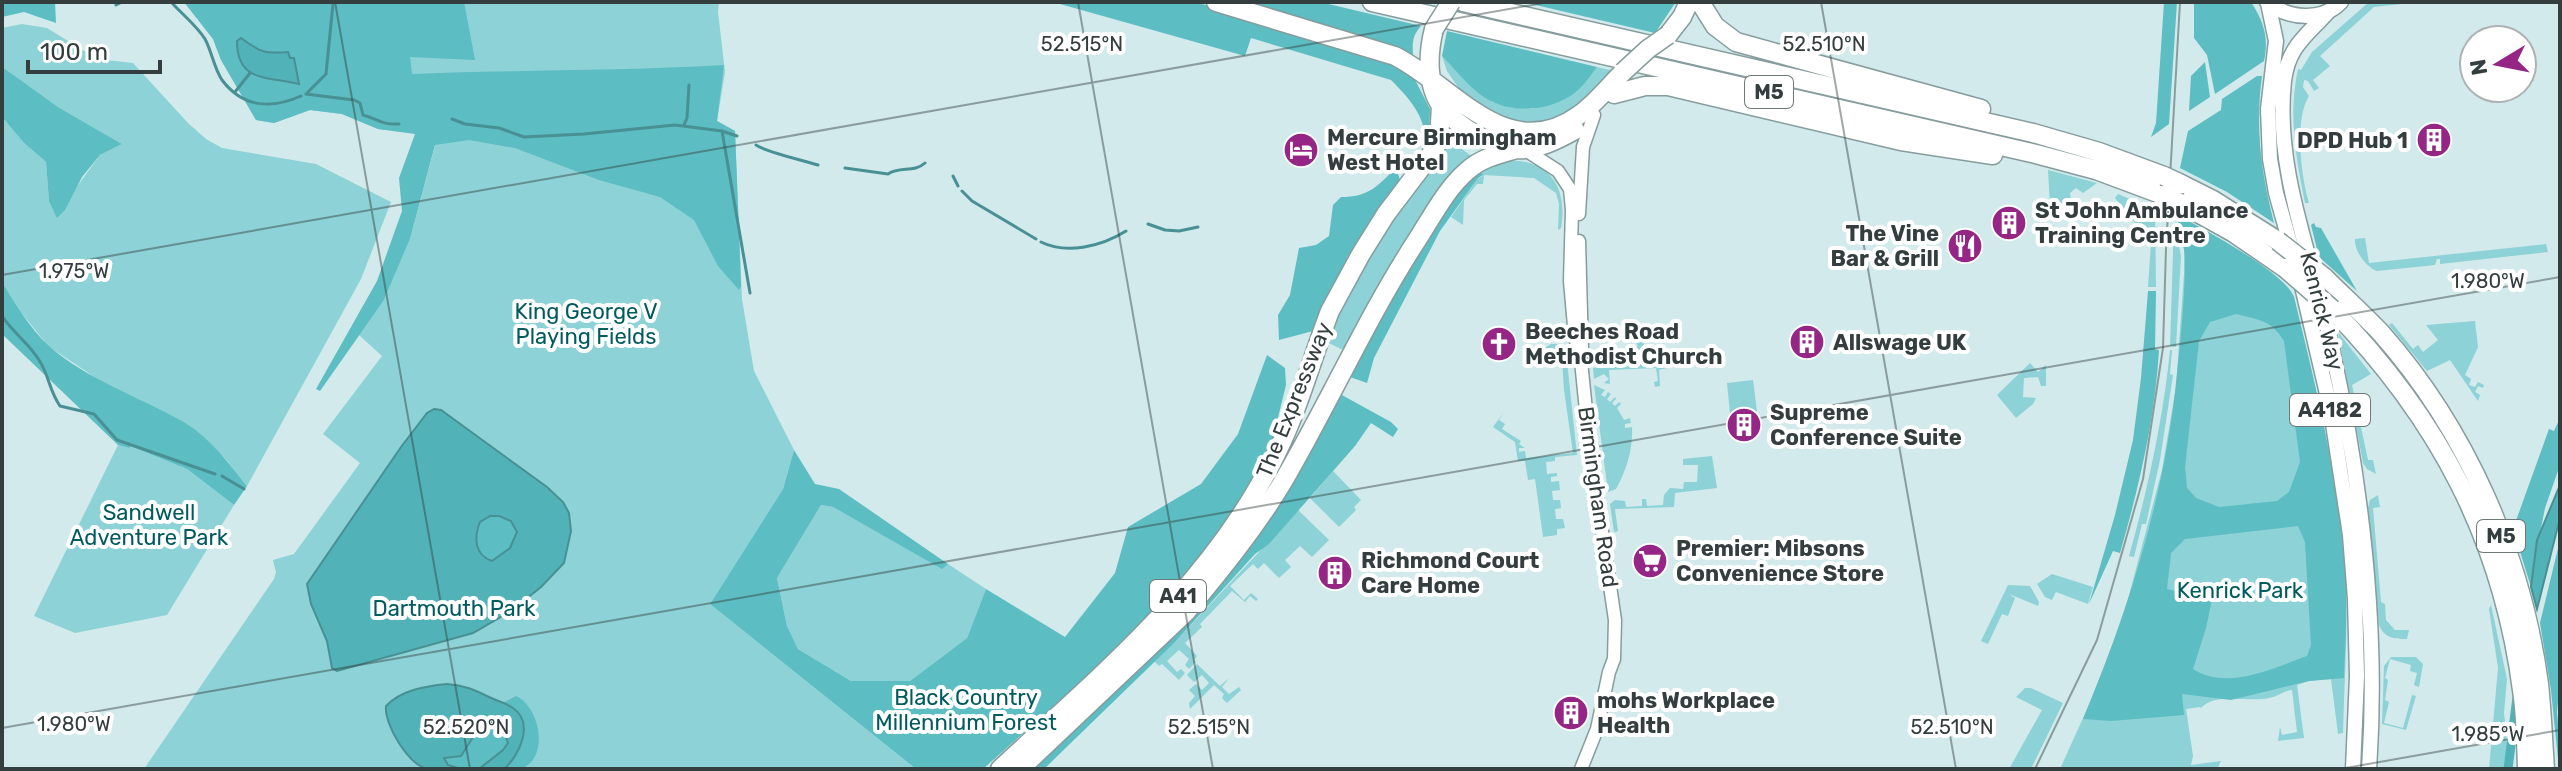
<svg xmlns="http://www.w3.org/2000/svg" width="2562" height="771" font-family="Rubik,sans-serif">
  <rect width="100%" height="100%" fill="#d2eaeb"/>
  <path fill="#8cd2d6" d="M184,2H719L718,12L725,72L717,121L735,131L742,299L754,371L794,450L783,489L710,604L916,769H144L274,579L276,572L273,560L294,554L360,463L323,434L382,356L359,335L384,300L410,239L435,146L415,133L378,129L342,114L310,110L274,123L256,120L221,60L213,39Z
    M2369,2H2421L2374,7L2320,56L2330,66L2313,80L2319,88L2314,91L2308,81L2304,80L2303,87L2309,96C2294,120 2301,177 2309,203H2305C2296,158 2288,115 2298,69L2301,70L2312,52Z
    M22,24L47,28L97,59L133,63L188,123L206,139L222,148L316,164L391,202L361,279L247,486L225,458L184,423L105,384L48,346L20,311L2,282V117L24,143L46,162L49,201L73,192L100,155L122,144L58,107L4,70L2,67V28Z
    M1442,56L1473,88L1492,102L1514,108L1533,109L1576,92L1597,67L1615,71C1603,83 1592,94 1579,104C1569,111 1559,115 1550,124L1505,122L1460,90L1447,71Z
    M1447,138L1474,158L1347,352L1325,341L1365,260Z
    M1506,161C1550,158 1568,188 1561,228L1558,230L1559,204L1556,193L1534,178L1484,175L1483,184H1477L1464,200L1463,225L1451,217L1478,178L1483,176L1479,170Z
    M2048,170L2097,183L2083,193L2076,188L2070,193L2071,200L2058,213L2050,204Z
    M2118,194L2155,210L2156,287H2148L2151,243L2115,198Z
    M2179,216C2205,230 2284,272 2294,297C2317,392 2341,488 2346,586C2348,635 2344,684 2343,733L2338,734L2331,679L2309,681L2297,685L2304,738L2278,741L2280,727L2282,735L2297,732L2292,690C2282,691 2279,696 2269,698C2248,703 2217,691 2201,708L2200,707L2186,709L2193,756L2191,765L2221,761L2217,769H2060L2088,707L2122,622L2162,470L2176,387L2184,274V249L2178,222Z
    M2174,222L2181,256L2176,347L2170,346Z
    M2365,238L2369,263L2546,244L2548,252L2440,264V259H2437L2435,265L2377,271C2366,267 2354,251 2355,239Z
    M2475,321L2478,347L2465,375L2471,379L2469,385L2475,387L2478,382L2484,385L2483,388L2478,386L2475,392L2480,395L2478,401L2450,360L2427,371L2389,325L2392,323L2413,349L2418,345L2423,352L2438,340L2426,325Z
    M1632,322H1639V326H1642L1644,347H1657L1658,368L1671,367L1659,370L1660,386L1655,387L1654,382L1658,381L1656,368L1609,370L1610,384L1604,383L1609,379L1604,374L1594,379L1593,368L1632,364L1633,368H1638L1637,342H1633Z
    M2338,332L2371,374L2352,385L2368,460H2373L2376,474L2367,469L2363,463Z
    M1551,344H1560L1566,352L1577,455L1555,457V461L1546,462L1547,474L1557,473V476L1551,477V482L1559,481L1560,490L1552,491L1553,500H1560L1561,508L1555,509L1556,519H1563L1565,528L1557,529V535L1543,537L1535,479L1528,480L1525,461H1518L1515,442L1493,427L1504,412L1499,420L1505,424L1502,429L1521,441L1519,444L1525,448H1519V452L1525,451L1526,458L1573,453L1564,390L1562,360L1538,362L1546,347Z
    M2170,350H2172L2170,374L2173,375L2160,460L2146,524H2142L2134,557L2129,556C2148,488 2163,420 2170,350Z
    M2030,363L2038,372L2046,365V386H2041L2038,377L2024,378L2023,397L2036,398L2033,404L2016,418L1997,395Z
    M1753,380L1757,411L1754,412L1755,420L1746,421L1745,417L1737,418V422L1731,423L1727,383Z
    M1594,385L1605,390L1601,395L1605,397L1608,392L1611,394L1607,399L1610,402L1615,397L1616,399L1612,403L1615,406L1619,402L1621,404L1617,408L1624,420L1630,418L1631,423L1625,424V428L1632,427C1633,449 1627,469 1616,489L1608,492Z
    M118,445L129,448L131,445L187,469L234,505L167,615L75,633L34,616Z
    M1712,456L1717,488L1675,493L1674,507L1615,509L1618,531L1614,532L1610,504L1615,500L1625,501L1626,507L1642,506V499H1646L1647,506L1663,505L1664,495L1670,488L1683,489L1684,482H1697L1698,465H1683V459Z
    M1333,471L1361,500L1354,507L1356,510L1339,527L1310,498Z
    M2378,495L2380,507L2373,508L2381,602L2385,604L2386,620L2395,630H2409L2407,639C2394,639 2384,638 2379,625L2368,508L2370,500Z
    M821,505L833,507L942,568L948,564L986,589L967,638L910,681H851L798,649L787,626L777,578Z
    M1298,510L1329,540L1312,557L1300,546L1285,560L1291,567L1279,578L1264,563L1258,569L1253,564L1230,586L1244,600L1251,593L1258,599L1256,601L1250,596L1245,602L1232,591L1200,624L1202,627L1185,643L1197,656L1194,660L1196,662L1189,669L1185,665L1189,659L1179,650L1167,661L1177,672L1181,669L1185,673L1179,680L1162,664L1159,666L1154,661L1175,642Z
    M2052,574L2093,587L2088,604L2056,592L2052,600L2045,597L2037,584Z
    M2008,585L2030,586L2039,602L2038,606L2009,594L2015,598L2008,616L2002,614L1988,644L1981,641Z
    M2491,605L2507,679L2504,713L2507,743L2504,769H2489L2498,668L2489,609Z
    M2391,657H2416L2423,664L2419,687L2414,685L2417,673L2410,671L2411,665L2390,659L2385,678L2388,680L2385,700L2389,702L2384,723L2403,728L2412,695L2416,696L2406,730L2382,724L2384,666Z
    M1197,664L1220,686L1229,678L1222,687L1229,694L1239,687L1241,690L1227,703L1222,698L1224,694L1214,685L1190,709L1189,703L1195,696L1189,690L1196,684L1202,690L1209,683L1202,675L1194,682L1187,675Z
    M2025,688H2031L2063,703L2031,769H2009L2042,710L2016,697Z"/>
  <path fill="#5cbdc2" fill-rule="evenodd" d="M2,2H55L56,23L24,12L2,17Z
    M184,2H464L475,60L410,57L412,74C516,70 620,71 724,65L717,121L735,131L741,286L739,290L718,266L694,220L660,197L599,180L515,148L469,140L435,145L410,239L384,300L320,391L316,389L377,281L402,211L399,178L415,134L378,129L342,114L310,110L274,123L256,120L221,60L213,39Z
    M1053,2H1195L1290,29L1410,70L1430,109L1429,143L1425,145C1427,118 1410,99 1391,80L1251,38L1245,56Z
    M1241,2H1320L1421,26C1413,35 1412,42 1413,55Z
    M1523,2H1676L1655,33Z
    M2164,2H2177L2169,124L2151,137L2156,123Z
    M2194,2H2251C2264,22 2269,38 2264,61L2215,94L2207,55L2194,38Z
    M1447,31L1597,67C1591,75 1584,85 1577,91C1554,110 1519,114 1493,102C1473,93 1457,71 1442,56Z
    M2205,62L2210,97L2189,111L2191,76Z
    M2,67L58,107L122,144L100,155L82,177L65,210L57,218L49,201L46,162L24,143L2,117Z
    M2257,76H2262C2255,129 2261,171 2274,223L2227,192L2180,168L2188,131L2221,110L2222,99Z
    M1396,168L1400,180L1348,256L1313,331L1279,340L1278,315L1290,295L1299,248L1316,245L1329,236L1333,205L1341,197C1369,197 1376,187 1396,168Z
    M1478,168L1483,175L1478,178L1440,231L1374,358L1367,383L1350,377V365L1432,226Z
    M2179,216C2205,230 2284,272 2294,297C2317,392 2341,488 2346,586C2347,617 2345,647 2344,678L2309,681L2231,700L2182,694L2184,715L2111,721L2083,719C2129,609 2166,492 2177,373C2181,336 2185,296 2185,258C2185,244 2176,230 2179,216ZM2236,314C2260,320 2271,320 2284,341L2300,462L2289,492L2277,501L2219,507L2196,498L2187,488L2185,467L2199,341L2210,322ZM2298,526L2305,542L2311,645L2307,656C2274,668 2226,691 2193,669L2206,628L2213,595L2196,596L2167,589L2171,553L2185,539Z
    M2314,223L2316,227L2321,228L2357,291L2319,257L2311,225Z
    M2,282C15,303 30,329 49,346C88,380 137,396 182,421C208,436 229,463 247,486L234,505L187,469L131,446L129,448L118,445L2,334Z
    M2148,291H2156L2155,349L2159,350C2155,419 2139,487 2120,553L2113,551L2089,604L2115,515L2133,440L2141,378Z
    M1267,355L1285,368L1286,385L1271,446L1228,522L1169,597L1096,668L983,769H916L710,604L783,489L794,450L815,484L839,489L948,564L942,569L833,507L821,505L777,578L787,626L798,649L851,681H910L967,638L986,589L1065,637L1115,573L1128,527L1201,484L1238,434Z
    M1340,394L1391,422L1398,429L1393,437L1371,423L1355,446L1269,544L1255,554L1175,642L1044,769H1027L1147,659Z
    M2560,418V465L2545,508L2533,568L2531,587L2513,529L2549,429L2554,431Z
    M490,516H498L511,521L517,532L510,548L492,561C474,554 474,537 480,522Z
    M2560,540V680L2557,712L2560,747L2559,769L2551,690L2540,623Z
    M516,696C539,706 550,755 523,768C518,770 510,769 504,769C520,754 520,739 522,718L512,707L503,703Z
    M490,726C501,728 507,732 508,743L503,750L479,769L456,768L445,762V758L467,749L479,728Z"/>
  <path fill="#51b3b8" stroke="#489093" stroke-width="2" fill-rule="evenodd" d="M241,38C260,52 264,54 288,52L290,58H294L299,84C268,76 237,83 237,41Z
    M434,409L441,410L547,487L563,502L569,513L571,531L564,563L541,587L511,611L473,633L337,671L332,668L327,641L311,604L307,584L401,447L427,413ZM490,516H499L511,521L517,532L510,548L492,561C474,555 474,537 480,522Z
    M2560,485V518L2537,609L2531,587L2537,540Z
    M447,684C464,685 475,690 489,697C497,701 506,703 513,708C535,723 519,756 504,769H479L503,750L508,743L504,732L490,726L477,731L461,756L444,758L448,765L461,769C451,769 438,771 428,769C408,765 384,724 386,706C401,690 426,686 447,684Z"/>
  <g fill="none" stroke-linecap="round" stroke-linejoin="round">
    <path stroke="#489093" stroke-width="3" d="M171,2C182,14 197,26 205,39C212,52 214,68 222,80C243,108 272,109 301,96
      M116,5L122,2
      M235,92L250,73
      M308,92L326,74L333,4
      M306,94L354,100L360,103L363,115C379,119 381,125 399,124
      M452,119L465,124L499,128L524,137L584,134L675,125L722,131L737,136
      M684,125L687,118L689,85
      M722,131L750,293
      M756,145C768,153 803,160 818,165
      M845,168L888,174C900,166 914,173 925,163
      M953,176L958,186
      M962,191L972,201L1036,239
      M1148,224L1165,230L1179,231L1198,227
      M1041,242C1067,255 1102,246 1126,231
      M2,316C13,333 29,343 39,360C49,375 49,390 60,406L94,414L117,440L215,474
      M222,476L244,489"/>
    <path stroke="#51b3b8" stroke-width="9" d="M2508,769L2517,697"/>
    <defs>
      <path id="minor" d="M1524,149L1558,171L1570,189L1572,210L1570,281L1575,337L1581,361L1590,450L1615,620L1614,659L1609,672L1597,729L1581,769
        M1579,214L1583,147L1594,115
        M1579,241L1582,350"/>
      <path id="major" d="M2267,2C2288,19 2322,22 2341,2
        M2268,3L2276,41L2268,109L2270,159L2276,193L2293,254
        M2328,12C2306,36 2288,47 2284,81C2274,172 2314,261 2332,348C2362,486 2379,627 2369,769
        M2301,282L2331,411L2350,535L2355,599L2357,676L2353,769"/>
      <path id="highway" d="M1216,2L1395,56C1454,86 1507,167 1579,115C1595,104 1609,86 1623,72
        M1372,2L2036,154L2096,170L2163,195
        M1463,2L2033,133L2099,152L2164,176
        M1700,2L1715,26L1736,42L1981,109
        M1434,29C1428,52 1426,86 1442,107C1459,128 1490,145 1516,149C1536,151 1559,139 1575,130
        M1668,35L1682,17L1689,2
        M1614,94L1645,86H1668L1901,141L1993,155
        M2181,184L2213,200L2278,241
        M2180,203L2234,233L2285,268
        M2324,277C2343,296 2363,314 2381,333C2466,429 2522,556 2539,684C2542,712 2543,741 2545,769
        M2332,309C2438,418 2502,538 2522,690C2526,716 2526,743 2527,769
        M1000,769C1102,674 1214,582 1276,454C1299,408 1312,358 1330,311L1361,254L1386,214L1430,156L1439,140L1441,106
        M1020,769L1186,612C1221,570 1256,527 1284,480C1330,401 1367,317 1417,240C1432,217 1446,189 1467,171C1481,158 1499,154 1517,149"/>
    </defs>
    <use href="#minor" stroke="#869c9d" stroke-width="15"/>
    <use href="#major" stroke="#869c9d" stroke-width="17"/>
    <use href="#highway" stroke="#869c9d" stroke-width="21"/>
    <use href="#minor" stroke="#fff" stroke-width="12"/>
    <use href="#major" stroke="#fff" stroke-width="14"/>
    <use href="#highway" stroke="#fff" stroke-width="18"/>
    <path stroke="#8b9c9d" stroke-width="2" d="M2035,769L2097,640L2143,479L2163,348L2166,248L2180,2"/>
    <defs>
      <path id="highway-bridge" d="M1434,29L1451,2
        M1623,72L1648,49L1668,35
        M2164,176L2181,184
        M2163,195L2180,203
        M2278,241L2324,277
        M2285,268L2332,309"/>
    </defs>
    <use href="#highway-bridge" stroke="#869c9d" stroke-width="21" stroke-linecap="butt"/>
    <use href="#highway-bridge" stroke="#fff" stroke-width="18"/>
  </g>
  <path fill="none" stroke="#343e3e" stroke-width="2" stroke-opacity="0.45" d="M335,2L470,769M1078,2L1213,769M1821,2L1956,769M2,275L1549,2M2,728L2560,277M2340,769L2560,730"/>
  <defs>
    <symbol id="building-disc" viewBox="-11 -11 22 22"><circle r="9.5" fill="#962685" stroke="#fff"/><path d="M-4-6H4V6H1V3H-1V6H-4ZM-2.5-4.3h1.7v1.8h-1.7ZM.8-4.3h1.7v1.8H.8ZM-2.5-1h1.7V.8h-1.7ZM.8-1h1.7V.8H.8Z" fill="#fff"/></symbol>
    <symbol id="hotel-disc" viewBox="-11 -11 22 22"><circle r="9.5" fill="#962685" stroke="#fff"/><path d="M-6-4.5h1.5V1H6V5H4.5V3h-9V5H-6ZM-4 0a1.8 1.8 0 1 1 3.6 0ZM.5 0V-2.5h3Q6-2.5 6 0Z" fill="#fff"/></symbol>
    <symbol id="restaurant-disc" viewBox="-11 -11 22 22"><circle r="9.5" fill="#962685" stroke="#fff"/><path d="M-5-6h1v4h1v-4h1v4h1v-4h1v5L-1.5 .5V6h-2V.5L-5-1ZM5-6V6H3V1.5H1.5Q1.5-4 5-6Z" fill="#fff"/></symbol>
    <symbol id="church-disc" viewBox="-11 -11 22 22"><circle r="9.5" fill="#962685" stroke="#fff"/><path d="M-1.2-6h2.4v3.5h3.3v2.4h-3.3V6h-2.4V-.1h-3.3v-2.4h3.3Z" fill="#fff"/></symbol>
    <symbol id="supermarket-disc" viewBox="-11 -11 22 22"><circle r="9.5" fill="#962685" stroke="#fff"/><path d="M-6-5.5h2.5l.6 2H6L4.5 2H-2.5L-4.4-4H-6ZM-1.5 3.2a1.3 1.3 0 1 0 .1 0ZM3 3.2a1.3 1.3 0 1 0 .1 0Z" fill="#fff"/></symbol>
  </defs>
  <g fill-rule="evenodd">
    <use href="#building-disc" x="2414" y="120" width="40" height="40"/>
    <use href="#hotel-disc" x="1281" y="130" width="40" height="40"/>
    <use href="#building-disc" x="1989" y="203" width="40" height="40"/>
    <use href="#restaurant-disc" x="1945" y="226" width="40" height="40"/>
    <use href="#building-disc" x="1787" y="322" width="40" height="40"/>
    <use href="#church-disc" x="1479" y="324" width="40" height="40"/>
    <use href="#building-disc" x="1724" y="405" width="40" height="40"/>
    <use href="#supermarket-disc" x="1630" y="541" width="40" height="40"/>
    <use href="#building-disc" x="1315" y="553" width="40" height="40"/>
    <use href="#building-disc" x="1551" y="693" width="40" height="40"/>
  </g>
  <g text-anchor="middle" dominant-baseline="central" stroke-width="8" stroke-linejoin="round" paint-order="stroke">
    <g fill="#fff" stroke="#717878" stroke-width="2">
      <rect x="1745" y="76" width="48" height="32" rx="6"/>
      <rect x="2290" y="394" width="80" height="32" rx="6"/>
      <rect x="2477" y="520" width="48" height="32" rx="6"/>
      <rect x="1150" y="580" width="56" height="32" rx="6"/>
    </g>
    <g font-size="20" font-weight="bold" fill="#343e3e">
      <text x="1769" y="92">M5</text>
      <text x="2330" y="410">A4182</text>
      <text x="2501" y="536">M5</text>
      <text x="1178" y="596">A41</text>
    </g>
    <g font-size="22" font-weight="bold" fill="#343e3e" stroke="#fff" text-anchor="start">
      <text x="1327" y="137">Mercure Birmingham<tspan x="1327" dy="25">West Hotel</tspan></text>
      <text x="2408" y="140" text-anchor="end">DPD Hub 1</text>
      <text x="2035" y="210">St John Ambulance<tspan x="2035" dy="25">Training Centre</tspan></text>
      <text x="1939" y="233" text-anchor="end">The Vine<tspan x="1939" dy="25">Bar &amp; Grill</tspan></text>
      <text x="1525" y="331">Beeches Road<tspan x="1525" dy="25">Methodist Church</tspan></text>
      <text x="1833" y="342">Allswage UK</text>
      <text x="1770" y="412">Supreme<tspan x="1770" dy="25">Conference Suite</tspan></text>
      <text x="1676" y="548">Premier: Mibsons<tspan x="1676" dy="25">Convenience Store</tspan></text>
      <text x="1361" y="560">Richmond Court<tspan x="1361" dy="25">Care Home</tspan></text>
      <text x="1597" y="700">mohs Workplace<tspan x="1597" dy="25">Health</tspan></text>
    </g>
    <g font-size="22" fill="#005b5e" stroke="#fff">
      <text x="586" y="311">King George V<tspan x="586" dy="25">Playing Fields</tspan></text>
      <text x="149" y="512">Sandwell<tspan x="149" dy="25">Adventure Park</tspan></text>
      <text x="2240" y="590">Kenrick Park</text>
      <text x="454" y="608">Dartmouth Park</text>
      <text x="966" y="697">Black Country<tspan x="966" dy="25">Millennium Forest</tspan></text>
    </g>
    <g font-size="22" fill="#343e3e" stroke="#fff">
      <text transform="translate(2322 311) rotate(76)">Kenrick Way</text>
      <text transform="translate(1294 400) rotate(-68)">The Expressway</text>
      <text transform="translate(1598 497) rotate(82)">Birmingham Road</text>
    </g>
  </g>
  <g font-size="20" text-anchor="middle" fill="#343e3e" stroke="#fff" stroke-width="8" stroke-linejoin="round" paint-order="stroke">
    <text x="1082" y="51">52.515°N</text>
    <text x="1824" y="51">52.510°N</text>
    <text x="74" y="278">1.975°W</text>
    <text x="2488" y="288">1.980°W</text>
    <text x="74" y="731">1.980°W</text>
    <text x="466" y="734">52.520°N</text>
    <text x="1209" y="734">52.515°N</text>
    <text x="1952" y="734">52.510°N</text>
    <text x="2488" y="741">1.985°W</text>
  </g>
  <rect width="2562" height="771" fill="none" stroke="#343e3e" stroke-width="8"/>
  <g transform="translate(2498 64) rotate(260)"><circle r="38" fill="#ffffff" stroke="#aeb2b2" stroke-width="2"/>
  <path d="M0-6L14 30L0 20L-14 30Z" fill="#962685"/>
  <text y="-12" font-size="22" font-weight="bold" text-anchor="middle" fill="#343e3e">N</text>
  </g>
  <path d="M28 60v12h132v-12" fill="none" stroke="#343e3e" stroke-width="4"/>
  <text x="40" y="60" font-size="24" fill="#343e3e" stroke="#ffffff" stroke-width="6" paint-order="stroke">100 m</text>
</svg>
